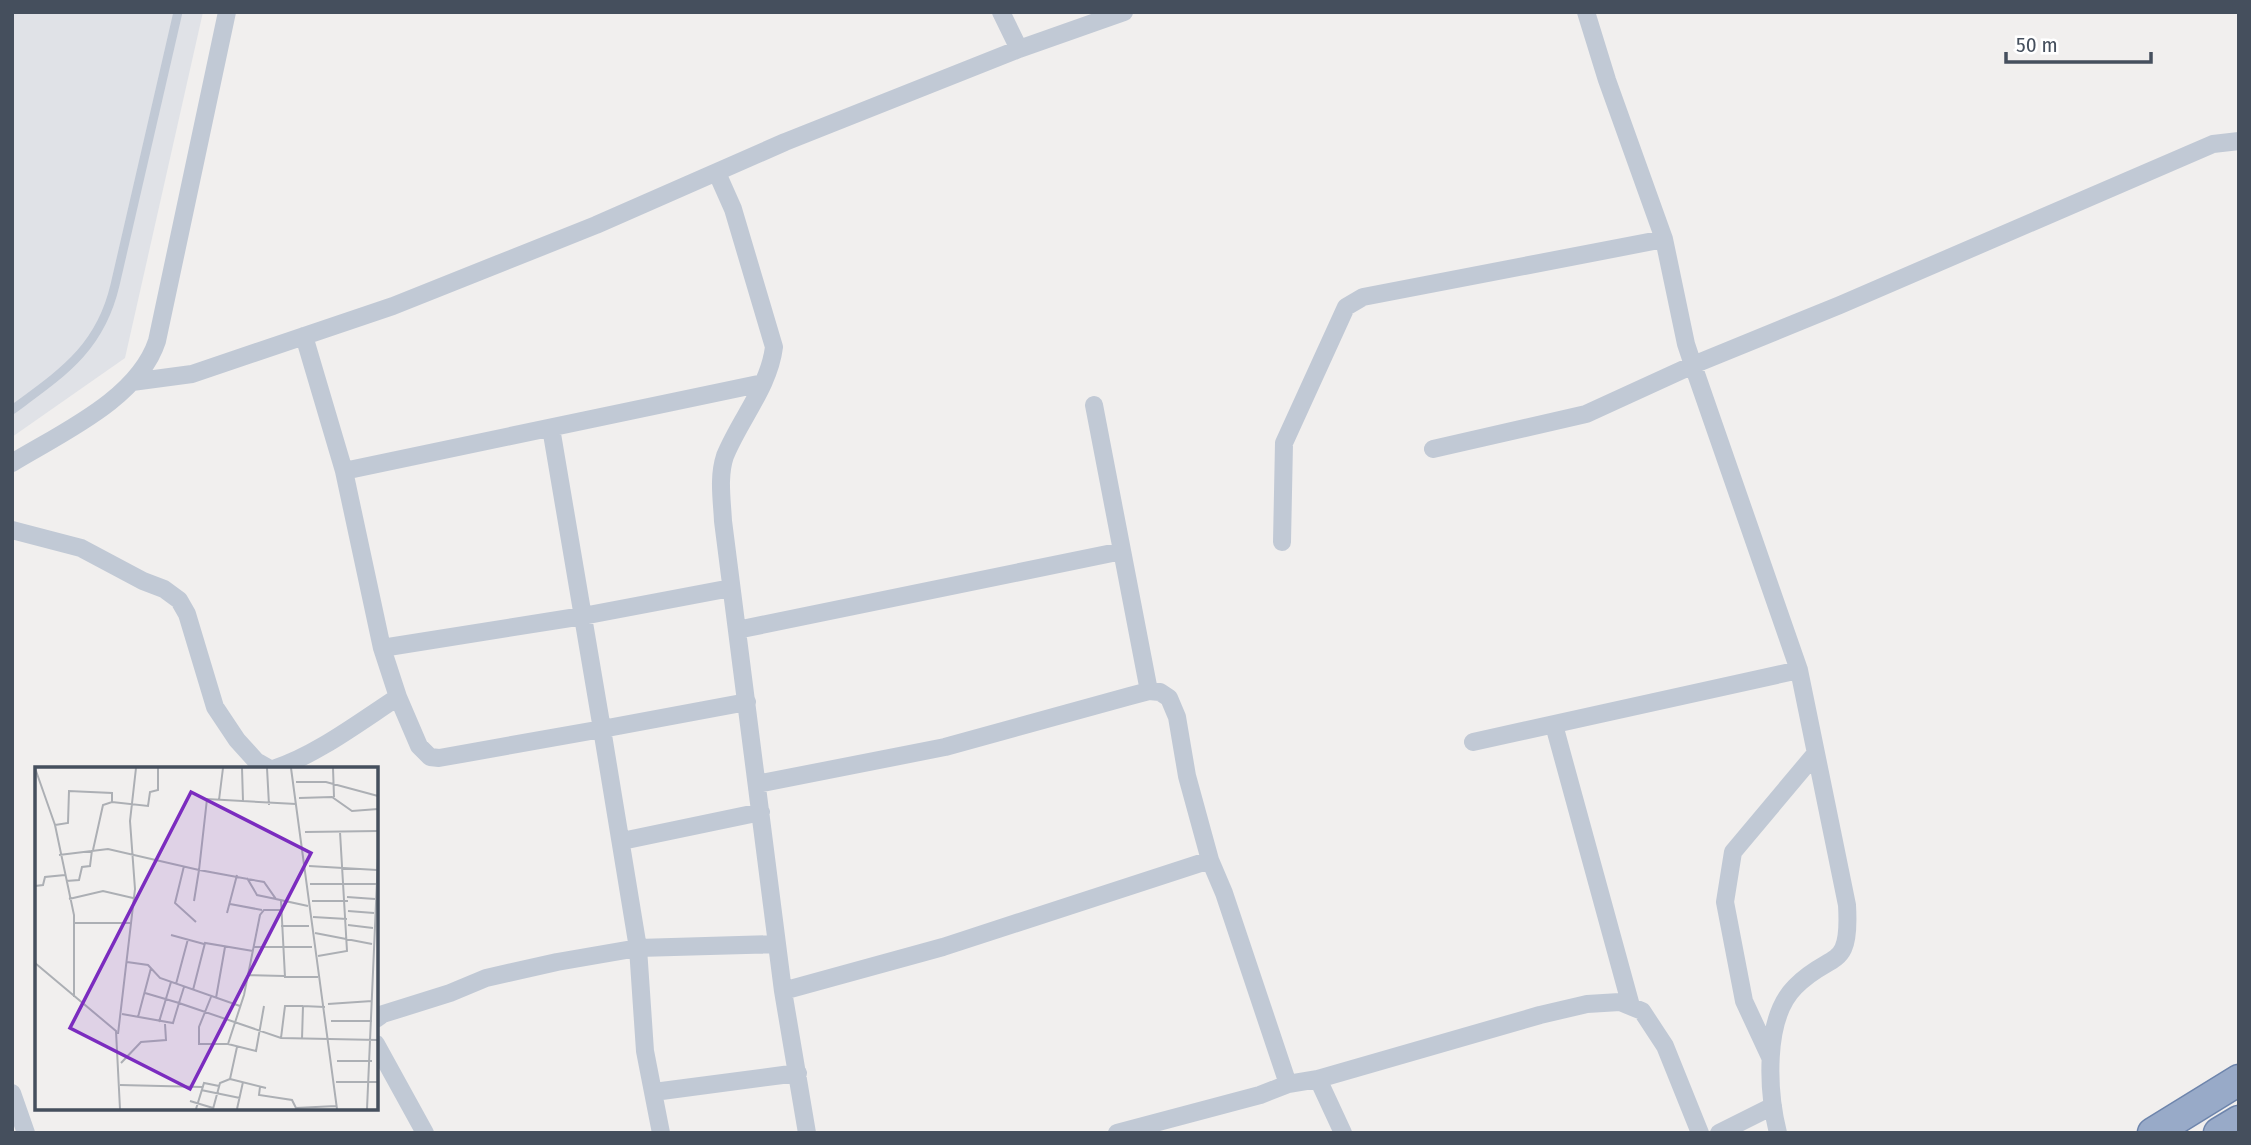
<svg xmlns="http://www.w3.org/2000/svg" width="2251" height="1145" font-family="'Fira Sans Condensed',sans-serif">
  <rect width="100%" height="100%" fill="#f1efee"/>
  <path fill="#e0e2e7" d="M12,12H203L125,358L12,437Z"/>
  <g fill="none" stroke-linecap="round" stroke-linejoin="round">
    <defs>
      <path id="trunk" d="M2153,1133L2239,1080
        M2219,1133L2239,1121"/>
    </defs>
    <use href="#trunk" stroke="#6e85ac" stroke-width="33"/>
    <path stroke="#c1c9d5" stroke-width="9" d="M12,410C62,373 100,349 115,285L178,12"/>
    <path stroke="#c1c9d5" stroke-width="18" d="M1001,12L1019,49
      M1586,12L1607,80L1664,239L1686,344L1693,365L1840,305L2213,144L2239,141
      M717,173L733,209L774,347C769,387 740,419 725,456C718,477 722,500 723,521L783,991L807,1133
      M304,336L344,471L382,648L398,697L419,746L430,757L439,758L602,729L551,428
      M132,382L192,374L393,306L596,225L785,142L1019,49L1124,12
      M1094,405L1149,691
      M1433,449L1586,414L1693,365L1799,670L1847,905C1851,973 1831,950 1795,987C1763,1019 1768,1093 1778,1133
      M12,463C61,433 138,399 157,341L227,12
      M344,471L763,383
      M12,530L81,548L143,581L164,589L179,600L187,614L215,707L237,740L256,761L270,769
      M1282,542L1284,443L1346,307L1363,297L1664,239
      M737,630L1122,551
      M382,648L583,616L731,588
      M1554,725L1631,1006
      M1473,742L1799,670
      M273,769C315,756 361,721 398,697
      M757,784L945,747L1130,696L1149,691L1160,692L1169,698L1177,717L1187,776L1210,860L1224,893L1288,1084
      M622,841L761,812
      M783,991L943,947L1210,860
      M376,1019L383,1014L450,993L486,978L557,962L638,948L777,944
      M376,1044L425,1133
      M1770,1057L1744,1001L1725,902L1733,852L1816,753
      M1318,1079L1343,1133
      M654,1092L798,1073
      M12,1093L26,1133
      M661,1133L645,1051L638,948L602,729L747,702
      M1117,1133L1260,1095L1288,1084L1318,1079L1540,1015L1587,1004L1620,1002L1642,1011L1665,1046L1700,1133
      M1719,1133L1773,1106"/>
    <use href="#trunk" stroke="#98aac8" stroke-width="30"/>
  </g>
  <g transform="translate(35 767)">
    <rect width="343" height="343" fill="#f1efee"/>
    <path fill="none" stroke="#acafb4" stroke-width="2" d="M0,1L20,58L39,148V230M207,1L208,34M232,1L234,38M256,1L302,342M298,1L299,30M261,15H291L343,29M264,31L297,30L317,44L343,42M184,33L188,1M20,58L33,56L34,24L77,26V35M270,65L343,64M58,83L68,38L77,35L113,39L115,25L123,23V1M24,88L73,82L164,103L172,32L261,37M149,99L140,136L161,155M274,99L342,103M212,111L222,128L241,132M31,114L44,113L47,100L55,99L57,83M275,117H341M0,119L8,118L10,110L30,108M312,130L340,132M34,132L68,124L98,131M159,134L164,103L229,115L241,132L273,139M246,134L250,210H283M277,134H313M195,137L227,143M313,144L339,146M192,146L202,108M278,150L312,152M39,156H95M313,158L338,161M246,159H274M280,166L337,177M136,168L169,177M219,180H277M283,189L312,184L305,65M92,195L113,198L125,211L205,239M0,196L81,264L85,342M213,208L249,209M141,217L153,172M149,220L144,236L246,271L343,273M158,223L170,176L218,184M176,230L164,260V277H193L221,284L229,239M181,231L190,180M293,237L337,234M87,247L138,256L144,236L110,226M103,250L116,201M296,254H337M124,255L136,215M83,267L100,122L95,54L101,1M246,271L250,239H268M267,272L268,239L290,240M193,277L209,228L225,148L229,143H246M302,294H337M86,296L106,275L131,273L130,257M195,312L231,321M301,315H343M85,318L167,320M225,320L224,328L257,333L261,341L301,339M166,323L205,331M155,334L178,341M161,342L169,316L184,319M178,342L185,316L195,312L202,280M202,342L208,315M332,342L343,91"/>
    <path fill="#7b2cbf" fill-opacity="0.15" stroke="#7b2cbf" stroke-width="3.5" d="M156,25L276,86L155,322L35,261Z"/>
    <rect width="343" height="343" fill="none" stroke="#454f5d" stroke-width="3.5"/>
  </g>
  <rect width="2251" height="1145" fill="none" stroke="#454f5d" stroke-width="28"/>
  <path d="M2006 52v10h145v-10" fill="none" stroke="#454f5d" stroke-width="3.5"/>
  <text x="2016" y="52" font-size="21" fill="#454f5d" stroke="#ffffff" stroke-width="5" paint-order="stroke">50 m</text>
</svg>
